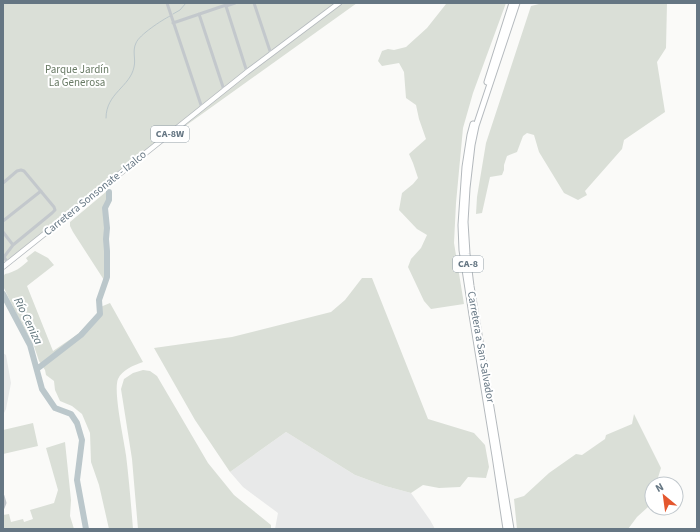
<svg xmlns="http://www.w3.org/2000/svg" width="700" height="532" font-family="'Source Sans 3',sans-serif">
  <rect width="100%" height="100%" fill="#fafaf8"/>
  <path fill="#e8e9e9" d="M3,353L6,355L11,383L6,409L3,415Z
    M286,432L355,475L385,486L411,493L430,520L435,529H275L278,513L243,487L230,472Z"/>
  <path fill="#dadfd7" d="M3,3H357L142,157L3,270Z
    M445,3H506L473,93L463,128L456,203L454,243L464,304L431,309L424,301L408,267L411,259L421,248L427,235L417,229L399,210L402,193L413,184L418,178L413,163L409,154L426,139L419,119L416,105L406,98L404,72L399,63L382,66L378,61L382,51L388,49L394,50L406,47L427,28L446,4Z
    M543,3H667L666,48L657,62L665,112L624,140L622,149L585,191L587,195L578,200L564,193L539,152L534,135L527,133L523,136L517,152L507,156L504,165V170L502,175L490,177L482,213L476,214L477,197L486,143L531,6Z
    M107,191L108,200L104,208L106,228L105,239L107,251L104,280L73,232L70,226V222Z
    M35,251L48,258L54,265L27,286L53,351L78,334L97,314L98,308L110,303L143,362C134,365 122,370 118,379C113,391 124,440 126,455C129,480 131,504 133,529H109L99,485L91,462L90,433L82,414L72,406L60,401L55,390L54,381L46,375L45,370L39,361L34,346L13,307L3,286V277L5,274C15,272 20,268 28,261L26,258Z
    M362,278H372L428,419L474,433L485,445L489,467L486,478L468,477L460,487L439,488L423,485L411,493L385,486L355,475L286,432L230,472L195,420L154,348L232,337L331,312L345,300Z
    M143,370L150,371L157,376L208,463L234,495L271,525V529H138L132,459L121,389L124,379L133,373Z
    M634,414L661,468L656,484H652V496L648,507L637,517L628,529H517L514,499L524,496L549,473L576,454L582,455L605,439L606,435L632,424Z
    M33,423L38,446L3,454V430Z
    M65,442L71,500L70,516L74,529H3V515L9,514L11,522L23,519L24,522L33,519L30,510L54,503L58,490L46,448Z"/>
  <g fill="none" stroke-linecap="round" stroke-linejoin="round">
    <path stroke="#bbc7cb" stroke-width="1" d="M173,14L180,10L186,3
      M106,118C106,93 130,87 134,67C136,59 132,51 136,43C139,35 162,20 170,16"/>
    <path stroke="#bbc7cb" stroke-width="6" d="M3,294L30,345L42,389L55,408L71,414L77,423L82,440L77,480L86,529
      M37,369L81,335L100,314L99,300L107,277V251L106,239L107,228L105,208L109,200V192"/>
    <defs>
      <path id="primary" d="M3,267L247,72L339,3"/>
      <path id="highway" d="M487,82L512,3
        M473,124L470,135L465,167L461,225L462,250L472,315L495,456L506,529
        M511,529L471,286L467,254L465,222L467,188L472,145L476,126L517,3"/>
    </defs>
    <use href="#primary" stroke="#b5babe" stroke-width="6"/>
    <use href="#highway" stroke="#b4b9bd" stroke-width="7"/>
    <path stroke="#c3c8cc" stroke-width="3" d="M167,3L202,108
      M225,3L247,72
      M254,3L271,54
      M226,6L235,3
      M199,14L224,90
      M173,23L226,5
      M3,183L17,171L21,170L24,171L54,207L55,210L52,213L13,245L4,257L8,263
      M3,221L41,191
      M3,232L13,245
      M3,496L5,503L3,508"/>
    <use href="#primary" stroke="#fff" stroke-width="4.5"/>
    <use href="#highway" stroke="#fff" stroke-width="5"/>
  </g>
  <g text-anchor="middle" dominant-baseline="central" stroke-width="4" stroke-linejoin="round" paint-order="stroke">
    <g fill="#fff" stroke="#939fa8" stroke-width="1">
      <rect x="151" y="126" width="38" height="16" rx="3"/>
      <rect x="453" y="256" width="30" height="16" rx="3"/>
    </g>
    <g font-size="10" font-weight="bold" fill="#657683">
      <text x="170" y="134">CA-8W</text>
      <text x="468" y="264">CA-8</text>
    </g>
    <g font-size="11" fill="#687a64" stroke="#fff">
      <text x="77" y="69">Parque Jardín<tspan x="77" dy="13">La Generosa</tspan></text>
    </g>
    <g font-size="11" fill="#657683" stroke="#fff">
      <text transform="translate(95 193) rotate(-39)">Carretera Sonsonate - Izalco</text>
      <text transform="translate(481 347) rotate(80)">Carretera a San Salvador</text>
    </g>
    <g font-size="12" font-style="italic" fill="#60757c" stroke="#fff">
      <text transform="translate(28 321) rotate(64)">Río Ceniza</text>
    </g>
  </g>
  <rect width="700" height="532" fill="none" stroke="#657683" stroke-width="8"/>
  <g transform="translate(664 496) rotate(331)"><circle r="19" fill="#ffffff" stroke="#c1c8cd"/>
  <path d="M0-3L7 15L0 10L-7 15Z" fill="#e4572e"/>
  <text y="-6" font-size="11" font-weight="bold" text-anchor="middle" fill="#657683">N</text>
  </g>
</svg>
